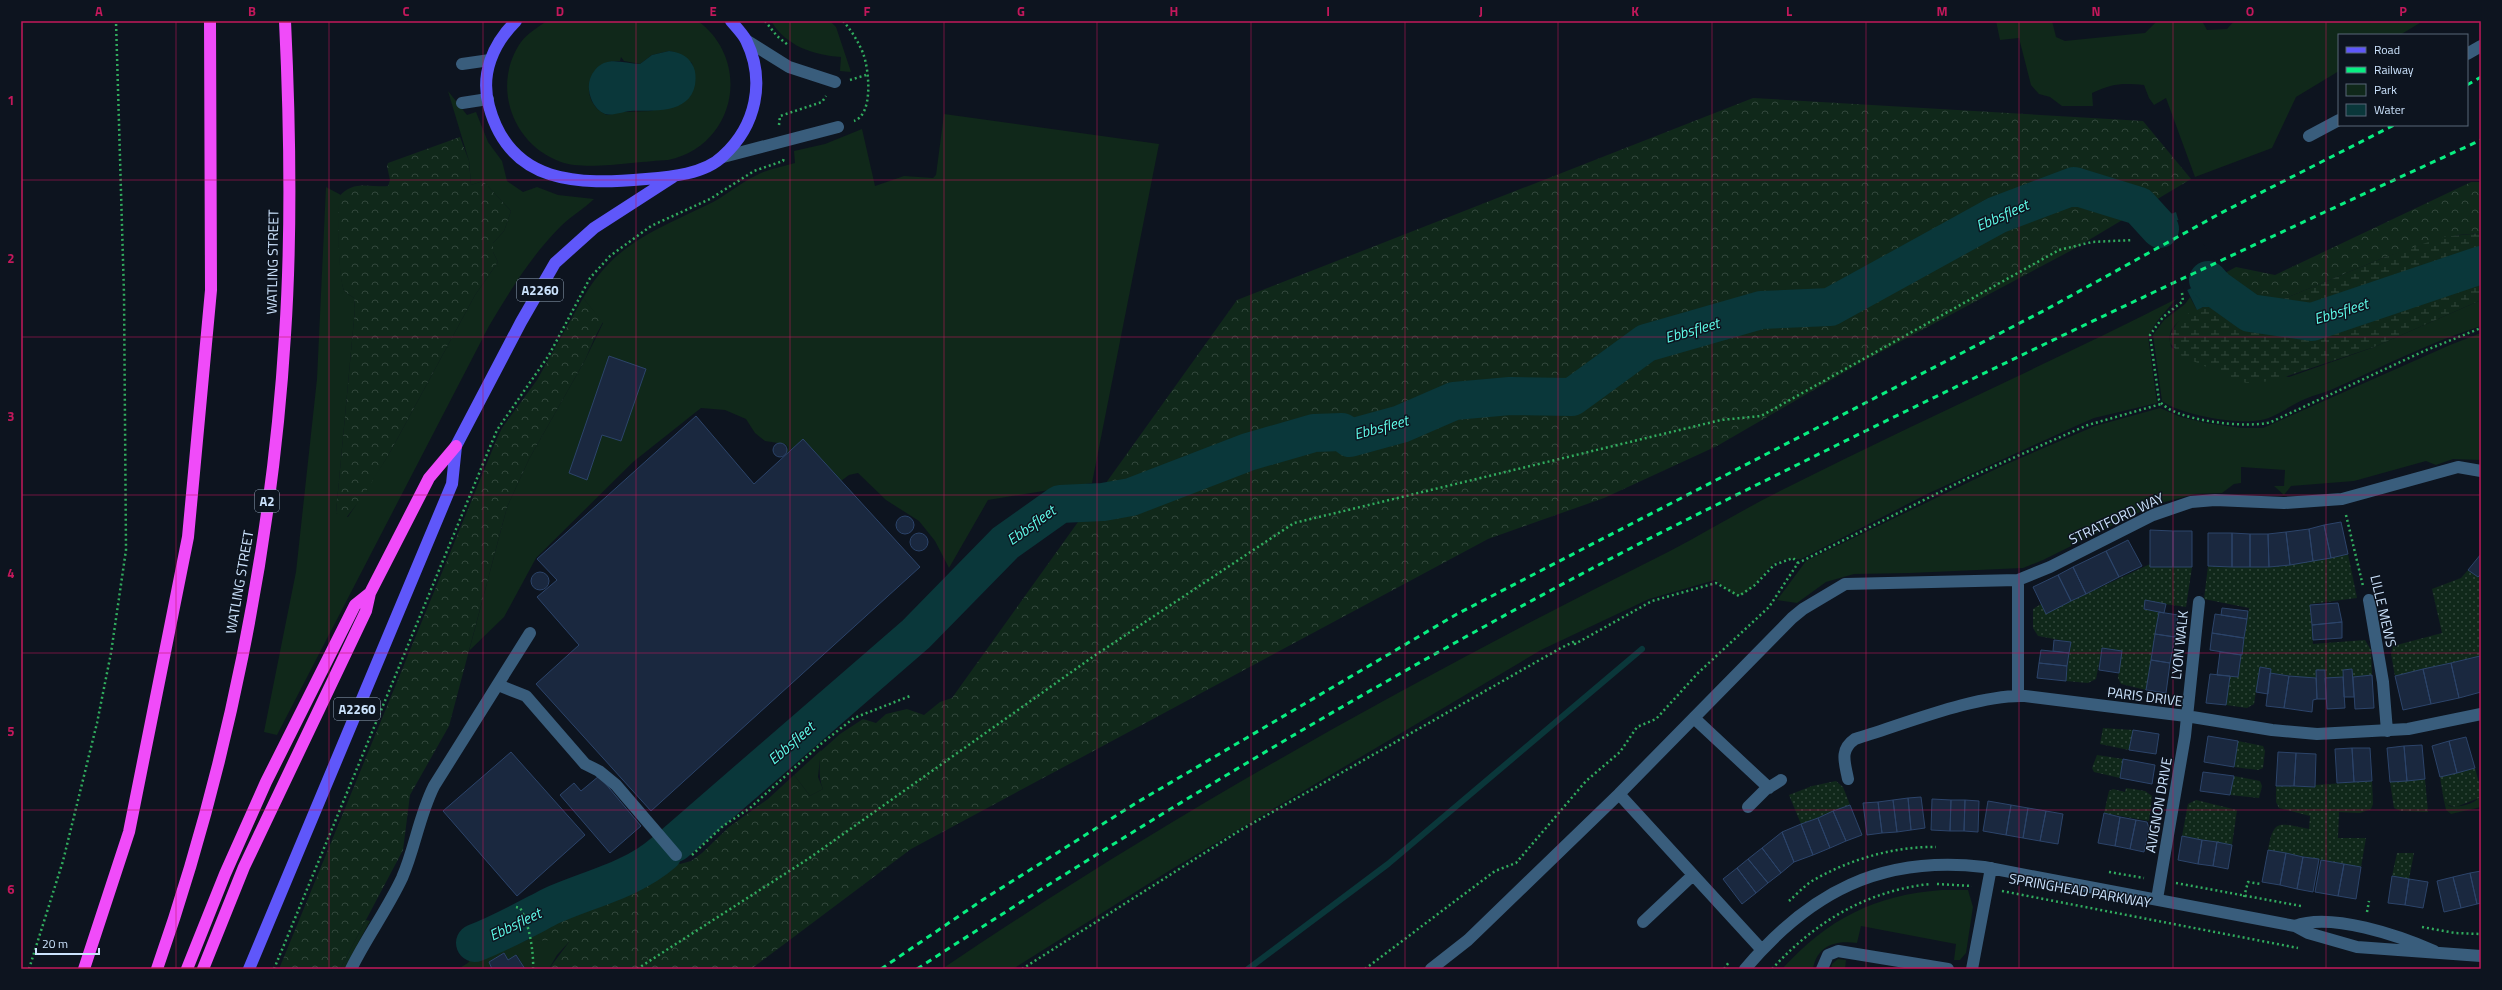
<svg xmlns="http://www.w3.org/2000/svg" width="2502" height="990" font-family="'Titillium Web',sans-serif">
  <defs>
    <pattern id="forest-crowns" width="20" height="18" patternUnits="userSpaceOnUse"><rect width="20" height="18" fill="#10281a"/><path d="M2 6a3 3 0 1 1 6 0M12 15a3 3 0 1 1 6 0" fill="none" stroke="#32473c"/></pattern>
    <pattern id="wetland-marsh" width="20" height="14" patternUnits="userSpaceOnUse"><rect width="20" height="14" fill="#10281a"/><path d="M1 5h8M5 5V1M11 12h8M15 12V8" fill="none" stroke="#32473c"/></pattern>
    <pattern id="garden-dots" width="8" height="8" patternUnits="userSpaceOnUse"><rect width="8" height="8" fill="#10281a"/><path d="M2 2h.1M6 6h.1" fill="none" stroke="#32473c" stroke-width="1.8" stroke-linecap="round"/></pattern>
  </defs>
  <rect width="100%" height="100%" fill="#0d141f"/>
  <path fill="#10281a" fill-rule="evenodd" d="M547,21H698C753,62 735,146 668,160C640,161 586,171 561,162C512,145 491,85 521,42C528,33 538,27 547,21ZM669,51L674,52L692,63L695,80L690,96L651,111L620,112L607,115C578,103 585,59 620,61L621,57L624,61L640,64L652,55Z
    M771,21H830L836,27L851,72L840,71L841,57C813,55 786,46 771,21Z
    M1996,21H2052L2056,37L2065,41L2145,33L2157,21H2202L2207,30L2227,29L2234,21H2423L2400,35H2339V71L2296,97L2272,148L2195,177L2166,98L2154,105L2149,98L2144,85C2122,83 2113,83 2092,93L2093,106H2062L2050,97L2039,94L2031,85L2019,38L2000,40Z
    M448,91L467,115L476,112L488,142L502,161L507,181L523,192L537,187L558,195L594,199C584,209 571,216 561,226C531,256 510,291 489,326L277,735L264,732L296,572L317,379L326,187L341,195C336,204 339,280 344,290C346,294 351,295 354,298L355,309L336,513L348,517L389,454L475,295L498,262L493,252V243L504,231L511,211L483,181L471,185L469,161Z
    M944,114L1159,144L1092,483L988,500L949,568L935,541L919,521L886,500L858,473L849,475L841,481L803,439L786,454L788,447L785,444L765,441L755,433L746,419L725,410L701,408L633,462L536,558L504,617L469,651L507,507L529,459L585,360L603,323L583,298C614,244 655,230 707,205C725,197 739,183 757,175C768,169 782,167 795,163L794,151L825,144L862,129L875,186L904,176L933,178L936,175Z
    M2190,297L2197,310C2182,319 2163,328 2172,348L2289,377L2374,347L2481,300V326C2430,342 2382,367 2333,389C2324,393 2314,395 2305,399C2290,405 2277,417 2261,420C2238,425 2181,415 2162,401L2153,335L2164,320L2185,304Z
    M2176,299L2158,320L2148,336L2157,403L2094,418L2078,425L1927,494L1801,559C1792,560 1788,557 1777,562C1765,567 1751,598 1736,595C1729,593 1721,584 1715,580L1649,599L1541,650L1172,869L1013,969H942C1174,812 1420,676 1670,551C1708,531 1744,509 1782,490C1912,424 2046,365 2176,299Z
    M2481,333V460L2453,459L2436,465L2426,461L2354,481L2291,486L2284,495L2274,486H2284L2285,470L2241,467V483L2234,484L2222,493L2195,494L2154,505L2043,560L2023,568L1910,573L1854,574L1826,582L1797,603L1777,600L1806,561L2002,466L2095,426L2160,408L2181,417L2206,423L2242,428H2263L2450,345Z
    M821,750L818,777L823,789L810,796L794,775Z
    M2481,795V807L2451,814L2446,810L2444,801L2449,806C2459,808 2476,804 2481,795Z
    M1942,890H1968L1973,907L1966,953L1960,960H1954L1956,944L1861,926L1857,943C1835,940 1817,946 1813,969H1782C1828,919 1874,895 1942,890Z
    M366,920L370,921L344,969H340Z
    M470,939L478,958L530,939C543,943 558,935 569,942L557,955L549,969H525L517,955L508,960L504,953L489,962L492,969H458L468,963L472,956L466,942Z
    M1838,959L1846,960L1845,969H1831L1832,964Z"/>
  <path fill="url(#forest-crowns)" d="M1753,98L2143,121L2191,179L2072,250L1862,362L1717,446L1604,498L1488,539L911,849L751,969H549L569,942C556,937 543,943 530,939L527,910L529,913L567,890L618,864L653,840L673,861L680,864L691,861L702,853L729,827L768,799L794,775L810,796L823,789C818,777 820,765 820,752L840,734L863,719L876,723L886,714L907,709L924,715L940,702L952,698L1237,300Z
    M460,137L469,161L471,185L483,181L511,211L504,231L493,243V252L498,262L475,295L389,454L363,496L346,518L336,513L355,309L354,298C351,295 346,294 344,290C338,278 337,212 339,197C352,179 373,188 388,186L390,180L387,166L388,163Z
    M2471,182H2481V233L2458,235L2385,257L2274,303L2254,301L2232,294L2225,286L2223,274L2236,267L2275,275Z
    M583,298L603,322L595,337L585,360L529,459L507,507L449,726L410,795L403,850L340,969H279L496,441L502,428L537,380Z
    M521,914L528,939L478,959L467,933L478,928V923Z"/>
  <path fill="url(#wetland-marsh)" d="M2481,233V300L2374,347L2273,381L2247,383L2233,379L2180,355L2170,343C2167,328 2189,309 2204,307C2211,306 2219,310 2226,307L2230,302L2232,294L2254,301L2274,303L2385,257L2443,237Z"/>
  <path fill="url(#garden-dots)" d="M2348,554L2357,598L2310,604L2313,644L2365,640L2371,650L2372,675L2353,677L2352,669L2343,670V677L2325,678L2316,670V678H2310L2270,673L2271,669L2260,667L2254,704L2247,708L2226,705L2230,676L2238,677L2249,608L2204,599L2208,566C2258,567 2298,565 2348,554Z
    M2150,564V567H2192L2186,607L2145,601L2144,609L2159,612L2146,690L2121,684L2118,678L2122,651L2102,648L2096,679L2088,683L2066,681L2071,642L2038,636L2033,628V609L2041,604L2046,613Z
    M2468,570L2478,577L2481,574L2480,656L2395,676L2391,654L2393,646L2442,633L2432,589L2461,578Z
    M2103,728L2133,730L2129,750L2100,744Z
    M2238,741L2263,746L2265,751L2263,768L2258,770L2234,767Z
    M2097,755L2123,759L2120,778L2094,772L2092,768Z
    M2475,768L2481,790L2479,798L2456,807L2448,805L2444,801L2440,777Z
    M2234,776L2260,781L2262,786L2259,798L2230,795Z
    M2425,779L2428,812L2401,811L2394,808L2390,782Z
    M1836,781L1843,787L1850,805L1801,824L1789,795L1812,786Z
    M2372,781L2373,804L2371,809L2360,813L2339,812L2338,838H2366L2361,867L2268,850C2274,817 2279,824 2309,829L2310,816L2279,808L2276,802V786L2314,787L2315,785Z
    M2126,788L2145,791L2152,796L2149,821L2104,813L2109,791L2113,789L2125,792Z
    M2196,800L2237,810L2232,845L2182,836L2188,804Z
    M2397,853H2414L2409,879L2392,876Z"/>
  <path fill="#0a373a" d="M669,51C678,52 687,55 692,64C696,70 696,78 695,85C689,115 652,110 630,111C622,112 610,117 603,113C595,109 590,99 589,90C588,83 590,76 595,70C607,55 624,64 640,64L652,55Z
    M2163,207L2168,215L2176,212L2178,219L2223,274L2225,286L2232,294L2230,302L2226,307H2203L2197,310L2157,229L2155,210Z"/>
  <path fill="#0d141f" d="M2180,219L2204,245L2224,273L2185,291L2156,231Z"/>
  <g fill="none" stroke-linecap="round" stroke-linejoin="round">
    <path stroke="#0a373a" stroke-width="6" d="M1248,969L1388,864L1642,649"/>
    <path stroke="#0a373a" stroke-width="38" d="M2208,280L2215,288L2250,313L2312,322L2481,265
      M675,843L916,634L1005,543L1060,504L1103,502L1131,497L1248,452L1314,433L1342,432L1350,438L1401,424L1454,401L1510,396L1572,397L1646,343L1761,310L1830,307L1997,215L2074,186L2139,206L2160,229
      M475,943C501,933 526,919 551,906C589,889 632,880 663,853"/>
  </g>
  <path fill="#1a283f" stroke="#2c446a" d="M609,356L646,369L621,441L602,435L587,480L569,473Z
    M696,416L754,484L803,439L920,567L651,811L536,684L579,645L537,597L557,580L537,559Z
    M773 450a7 7 0 1 1 14 0a7 7 0 1 1-14 0Z
    M896 525a9 9 0 1 1 18 0a9 9 0 1 1-18 0Z
    M2341,522L2348,554L2331,558L2324,525Z
    M2324,525L2331,558L2313,561L2309,529Z
    M2309,529L2313,561L2290,565L2286,532Z
    M2150,530L2173,531V567H2150Z
    M2173,531H2192V567H2173Z
    M2286,532L2290,565L2269,567L2268,534Z
    M2208,533H2232V567L2208,566Z
    M2232,533L2250,534V567H2232Z
    M910 542a9 9 0 1 1 18 0a9 9 0 1 1-18 0Z
    M2250,534H2268L2269,567H2250Z
    M2128,540L2142,566L2119,577L2106,551Z
    M2106,551L2119,577L2086,594L2073,567Z
    M2481,554V574L2478,577L2468,570Z
    M2073,567L2086,594L2071,601L2058,575Z
    M531 581a9 9 0 1 1 18 0a9 9 0 1 1-18 0Z
    M2058,575L2071,601L2046,614L2033,587Z
    M2145,600L2166,604L2164,613L2144,609Z
    M2338,603L2342,622L2312,625L2310,605Z
    M2222,608L2248,611L2247,619L2221,615Z
    M2159,612L2178,615L2175,637L2155,634Z
    M2215,614L2247,619L2244,638L2212,633Z
    M2342,622V638L2313,640L2312,625Z
    M2212,633L2244,638L2242,655L2210,650Z
    M2155,634L2175,637L2170,663L2151,660Z
    M2054,640L2071,642L2069,653L2053,651Z
    M2102,648L2122,651L2119,673L2099,670Z
    M2041,650L2069,653L2067,666L2039,663Z
    M2220,652L2241,655L2238,677L2217,675Z
    M2480,656L2481,692L2459,698L2451,663Z
    M2151,660L2170,663L2166,693L2146,690Z
    M2039,663L2067,666L2066,681L2037,678Z
    M2451,663L2459,698L2431,704L2423,669Z
    M2260,667L2271,669L2268,694L2256,692Z
    M2352,669L2354,697H2344L2343,670Z
    M2423,669L2431,704L2403,710L2395,676Z
    M2316,670H2325L2326,699H2317Z
    M2270,673L2289,676L2284,708L2266,706Z
    M2210,674L2230,676L2226,705L2206,703Z
    M2372,675L2374,708L2355,709L2353,677Z
    M2289,676L2316,678L2317,699L2313,700L2312,712L2284,708Z
    M2343,677L2345,708L2327,709L2325,678Z
    M2133,730L2159,734L2156,754L2129,750Z
    M2208,736L2238,741L2234,767L2204,762Z
    M2466,737L2475,768L2457,773L2449,741Z
    M2449,741L2457,773L2440,777L2432,746Z
    M2422,745L2425,779L2407,781L2404,746Z
    M2404,746L2407,781L2390,782L2387,748Z
    M2352,748H2370L2372,781L2354,782Z
    M2352,748L2354,782L2337,783L2335,749Z
    M511,752L585,835L517,896L443,811Z
    M2278,752L2296,753L2294,786H2276Z
    M2296,753L2316,754L2315,787L2294,786Z
    M2123,759L2155,765L2152,784L2120,778Z
    M2203,772L2234,776L2230,795L2200,791Z
    M599,776L641,826L610,853L560,795L574,783L581,791Z
    M1921,797L1925,828L1911,830L1908,798Z
    M1908,798L1911,830L1897,832L1893,800Z
    M1932,799L1951,800L1950,831L1931,830Z
    M1893,800L1897,832L1882,833L1878,802Z
    M1951,800H1965L1964,831H1950Z
    M1965,800L1979,801L1978,832L1964,831Z
    M1988,801L2011,805L2006,835L1983,831Z
    M1878,802L1882,833L1867,835L1863,803Z
    M1850,805L1862,835L1846,841L1833,811Z
    M2011,805L2028,808L2023,838L2006,835Z
    M2028,808L2046,811L2040,841L2023,838Z
    M1833,811L1846,841L1830,848L1818,818Z
    M2046,811L2063,814L2058,844L2040,841Z
    M2104,813L2120,817L2115,846L2098,843Z
    M2120,817L2136,820L2130,849L2115,846Z
    M1818,818L1830,848L1813,855L1801,824Z
    M2136,820L2147,822L2149,828L2144,852L2130,849Z
    M1801,824L1813,855L1794,862L1782,832Z
    M1782,832L1794,862L1781,873L1762,848Z
    M2182,836L2202,840L2198,864L2178,860Z
    M2202,840L2217,842L2213,866L2198,864Z
    M2217,842L2232,845L2228,869L2213,866Z
    M1762,848L1781,873L1768,883L1748,859Z
    M2268,850L2286,853L2280,885L2262,882Z
    M2286,853L2303,857L2297,889L2280,885Z
    M2303,857L2319,859L2313,892L2297,889Z
    M1748,859L1768,883L1756,893L1737,868Z
    M2321,860L2344,864L2338,896L2315,892Z
    M2344,864L2361,867L2356,899L2338,896Z
    M1737,868L1756,893L1742,904L1723,879Z
    M2481,871V903L2477,904L2470,873Z
    M2470,873L2477,904L2461,908L2453,877Z
    M2392,876L2409,879L2405,905L2388,903Z
    M2453,877L2461,908L2444,912L2437,881Z
    M2409,879L2428,882L2423,908L2405,905Z
    M504,953L508,960L516,955L525,969H492L489,962Z"/>
  <g fill="none" stroke-linecap="round" stroke-linejoin="round">
    <path stroke="#31ac5e" stroke-width="2.5" stroke-dasharray="2 3" stroke-linecap="butt" d="M765,21L777,36L788,45
      M843,21C851,30 858,41 863,53C869,69 874,114 854,121
      M850,80L866,75
      M779,125L780,116L822,102L826,96
      M2182,293L2183,301L2163,317L2150,335L2159,400C2171,421 2249,429 2271,422L2424,351L2481,328
      M2346,515L2363,586
      M692,855L723,826L750,808L822,743L854,718L910,696
      M2109,872L2144,878
      M2176,883L2301,906
      M1937,884L1972,886
      M2002,891L2298,948
      M2244,897L2248,882L2261,884
      M1789,901C1796,895 1804,886 1812,881C1848,860 1894,846 1936,847
      M516,907L520,908C529,922 534,953 533,969
      M2367,912L2369,901
      M2422,927L2455,933L2481,934
      M29,969L63,861L97,723L111,653L126,550L124,294L116,21
      M274,969L497,430L549,355L590,278L610,256L651,226L710,199L754,171L783,161L784,158
      M637,969L808,859L1094,656L1294,523L1721,420L1761,416L2059,250L2092,242L2133,240
      M1022,969L1239,831L1559,649L1575,641V644L1652,601L1716,583L1739,596L1755,585L1774,565L1793,558L1798,563
      M1365,969L1495,871L1516,863L1586,781L1620,752L1637,727L1656,719L1698,673L1769,607L1798,563L1970,477L2049,442L2088,425L2161,404
      M1724,969L1729,962
      M1772,969C1815,922 1866,891 1930,884"/>
    <path stroke="#395d7c" stroke-width="12" d="M746,40L789,67L835,82
      M2467,54L2481,46
      M462,64L490,60
      M462,103L488,99
      M2309,136L2339,120
      M723,157L838,127
      M2018,580V696
      M2369,600L2383,682L2387,731
      M498,685L526,696L585,764L599,771L616,785L676,855
      M1694,718L1769,788
      M1848,779C1845,763 1839,750 1855,739C1902,725 1977,694 2025,696L2186,716L2272,730L2317,734L2408,729L2481,714
      M1619,794L1762,950
      M1748,807L1765,790L1781,780
      M2157,899L2185,736L2199,602
      M1643,922L1693,875
      M2295,926C2331,912 2400,936 2434,951
      M351,969C366,938 387,910 402,878C415,848 419,816 434,786L530,633
      M1431,969L1468,940L1619,794L1792,618L1803,609L1845,584L2018,580L2050,567L2153,515L2191,502L2215,500L2284,503L2342,499L2458,467L2481,471
      M1745,969C1810,892 1881,855 1984,867L2295,926L2308,933L2357,947L2481,956
      M1822,969L1828,955L1838,951L1948,969
      M1972,969L1991,868"/>
    <path stroke="#5f57fa" stroke-width="12" d="M516,21C493,44 480,74 489,106C510,185 579,185 646,179C670,177 705,174 723,156C756,126 766,81 746,40C742,33 736,27 731,21
      M249,969L452,484L456,446L521,322L555,263L594,228L673,177"/>
    <path stroke="#f04bf9" stroke-width="12" d="M84,969L129,832L188,537L211,290L210,21
      M157,969C227,770 272,547 285,335C292,231 290,125 285,21
      M187,969L225,874L266,782L355,605L370,593L429,478L456,446
      M203,969L244,867L366,611L370,593"/>
    <path stroke="#08ee81" stroke-width="3" stroke-dasharray="6 5" stroke-linecap="butt" d="M2467,85L2481,77
      M881,969L984,899L1136,803L1457,614L2047,309L2221,213L2394,125
      M917,969C1137,826 1360,691 1591,569C1672,526 1755,486 1837,445C2050,340 2265,239 2481,140"/>
  </g>
  <path fill="none" stroke="#c2185b" stroke-width="1" stroke-opacity="0.55" d="M176,21V969M329,21V969M483,21V969M636,21V969M790,21V969M944,21V969M1097,21V969M1251,21V969M1405,21V969M1558,21V969M1712,21V969M1866,21V969M2019,21V969M2173,21V969M2326,21V969M21,180H2481M21,337H2481M21,495H2481M21,653H2481M21,810H2481"/>
  <g text-anchor="middle" dominant-baseline="central" stroke-width="3" stroke-linejoin="round" paint-order="stroke">
    <g fill="#0d141f" stroke="#93a5ba" stroke-width="1">
      <rect x="517" y="279" width="46" height="22" rx="3"/>
      <rect x="255" y="490" width="24" height="22" rx="3"/>
      <rect x="334" y="698" width="46" height="22" rx="3"/>
    </g>
    <g font-size="13" font-weight="bold" fill="#cce3fd">
      <text x="540" y="290">A2260</text>
      <text x="267" y="501">A2</text>
      <text x="357" y="709">A2260</text>
    </g>
    <g font-size="14" fill="#cce3fd" stroke="#0d141f">
      <text transform="translate(272 262) rotate(-89)">WATLING STREET</text>
      <text transform="translate(2116 518) rotate(-25)">STRATFORD WAY</text>
      <text transform="translate(239 582) rotate(-80)">WATLING STREET</text>
      <text transform="translate(2384 611) rotate(77)">LILLE MEWS</text>
      <text transform="translate(2179 645) rotate(-84)">LYON WALK</text>
      <text transform="translate(2145 696) rotate(7)">PARIS DRIVE</text>
      <text transform="translate(2158 805) rotate(-80)">AVIGNON DRIVE</text>
      <text transform="translate(2080 890) rotate(10)">SPRINGHEAD PARKWAY</text>
    </g>
    <g font-size="15" font-style="italic" fill="#5efae8" stroke="#0d141f">
      <text transform="translate(2002 215) rotate(-24)">Ebbsfleet</text>
      <text transform="translate(2341 311) rotate(-17)">Ebbsfleet</text>
      <text transform="translate(1692 330) rotate(-16)">Ebbsfleet</text>
      <text transform="translate(1381 427) rotate(-15)">Ebbsfleet</text>
      <text transform="translate(1031 525) rotate(-36)">Ebbsfleet</text>
      <text transform="translate(791 743) rotate(-41)">Ebbsfleet</text>
      <text transform="translate(515 924) rotate(-26)">Ebbsfleet</text>
    </g>
  </g>
  <rect width="2502" height="990" fill="none" stroke="#0d141f" stroke-width="44"/>
  <rect x="2338" y="34" width="130" height="92" fill="#0d141f" stroke="#596778"/>
  <rect x="2346" y="47" width="20" height="6" fill="#5f57fa" stroke="#596778"/>
  <text x="2374" y="54" font-size="12" fill="#cce3fd">Road</text>
  <rect x="2346" y="67" width="20" height="6" fill="#08ee81" stroke="#596778"/>
  <text x="2374" y="74" font-size="12" fill="#cce3fd">Railway</text>
  <rect x="2346" y="84" width="20" height="12" fill="#10281a" stroke="#596778"/>
  <text x="2374" y="94" font-size="12" fill="#cce3fd">Park</text>
  <rect x="2346" y="104" width="20" height="12" fill="#0a373a" stroke="#596778"/>
  <text x="2374" y="114" font-size="12" fill="#cce3fd">Water</text>
  <path d="M36 948v6h63v-6" fill="none" stroke="#cce3fd" stroke-width="2"/>
  <text x="42" y="948" font-size="12" fill="#cce3fd" stroke="#0d141f" stroke-width="3" paint-order="stroke">20 m</text>
  <rect x="22" y="22" width="2458" height="946" fill="none" stroke="#c2185b" stroke-width="1.5"/>
  <g font-size="13" text-anchor="middle" font-weight="bold" fill="#c2185b">
    <text x="99" y="16">A</text>
    <text x="252" y="16">B</text>
    <text x="406" y="16">C</text>
    <text x="560" y="16">D</text>
    <text x="713" y="16">E</text>
    <text x="867" y="16">F</text>
    <text x="1021" y="16">G</text>
    <text x="1174" y="16">H</text>
    <text x="1328" y="16">I</text>
    <text x="1481" y="16">J</text>
    <text x="1635" y="16">K</text>
    <text x="1789" y="16">L</text>
    <text x="1942" y="16">M</text>
    <text x="2096" y="16">N</text>
    <text x="2250" y="16">O</text>
    <text x="2403" y="16">P</text>
    <text x="11" y="105">1</text>
    <text x="11" y="263">2</text>
    <text x="11" y="421">3</text>
    <text x="11" y="578">4</text>
    <text x="11" y="736">5</text>
    <text x="11" y="894">6</text>
  </g>
</svg>
